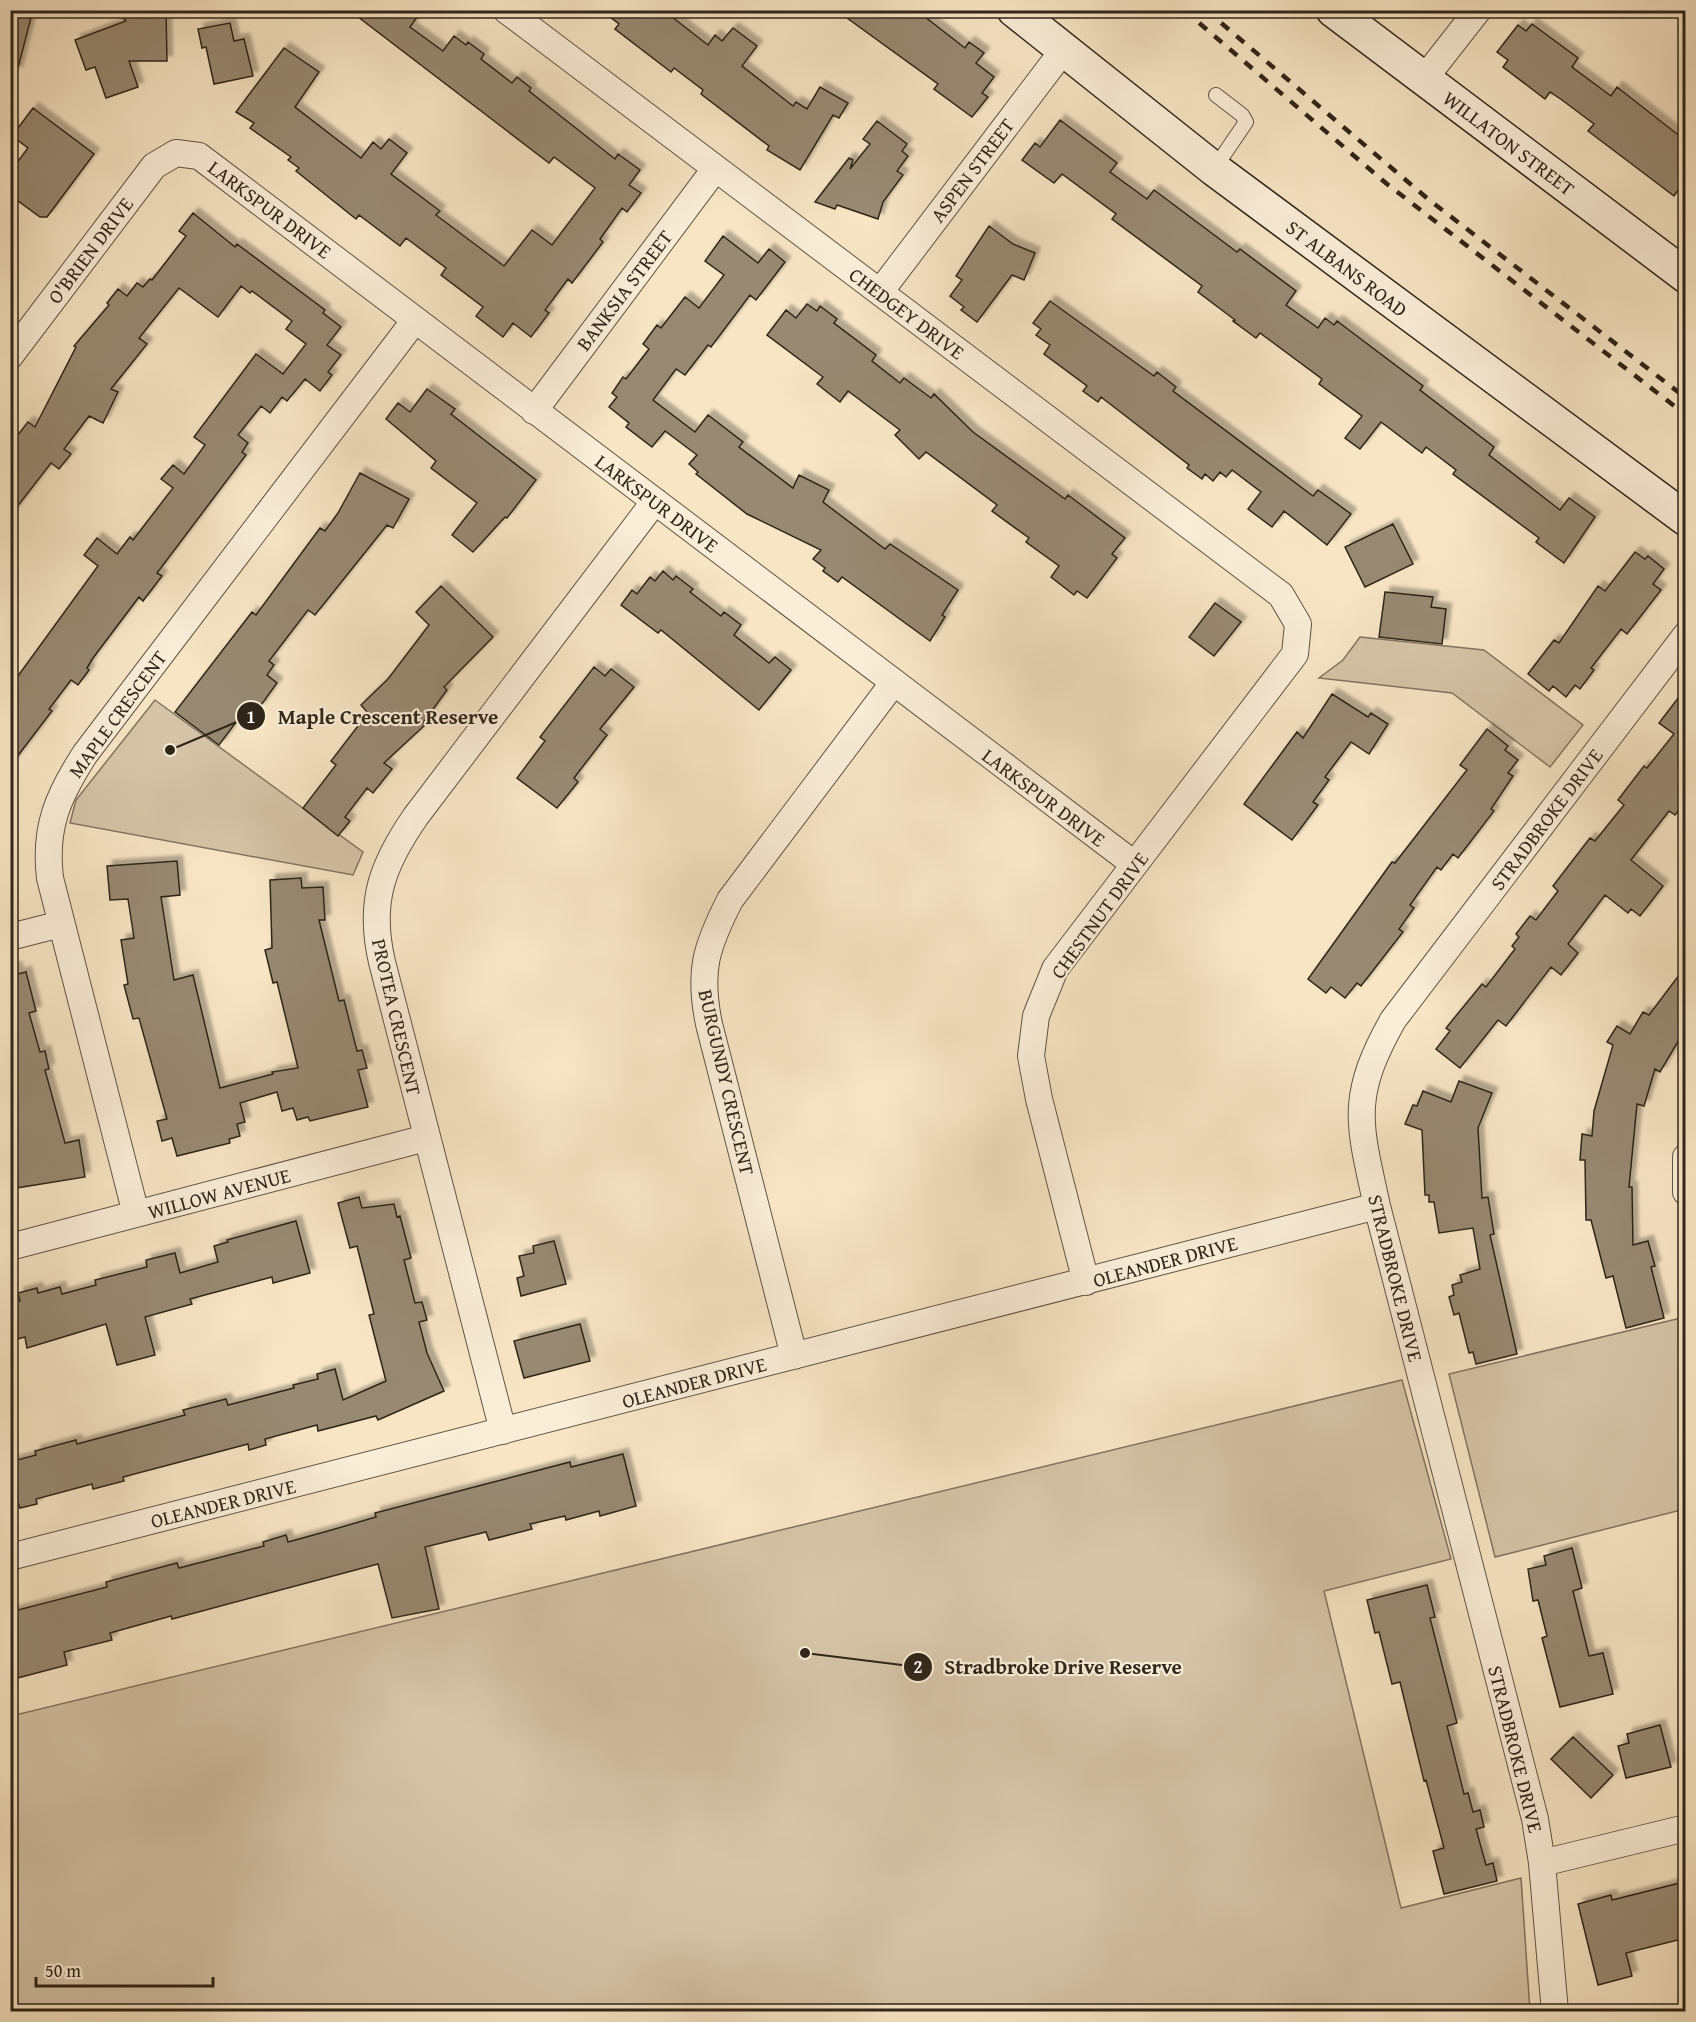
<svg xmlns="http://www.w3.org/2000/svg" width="1696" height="2022" font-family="'Gentium Book Plus',serif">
  <defs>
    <filter id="shadow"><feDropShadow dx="5.5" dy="-5.5" stdDeviation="1.5" flood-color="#0004"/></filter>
  </defs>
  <rect width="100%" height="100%" fill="#f7e5c4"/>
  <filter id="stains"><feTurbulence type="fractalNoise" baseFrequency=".00333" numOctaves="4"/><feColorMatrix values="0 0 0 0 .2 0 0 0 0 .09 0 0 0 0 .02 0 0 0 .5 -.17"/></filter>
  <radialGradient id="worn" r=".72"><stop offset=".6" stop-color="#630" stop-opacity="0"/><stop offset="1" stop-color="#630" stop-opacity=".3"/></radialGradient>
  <path fill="#d5c4a7" stroke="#827460" stroke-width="1.5" d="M1360,637L1484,650L1583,725L1550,767L1452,693L1319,678L1343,660Z
    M155,700L363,852L353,875L70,823L76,800Z
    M1685,1317V1509L1495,1557L1449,1374Z
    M1402,1380L1451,1559L1324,1591L1401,1908L1521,1878L1530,2011H11V1716Z"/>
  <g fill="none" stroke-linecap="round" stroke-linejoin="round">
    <path stroke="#7e715d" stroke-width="7" d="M1657,2012L1686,2006"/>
  </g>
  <path fill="#978972" stroke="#2f2519" stroke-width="1.5" filter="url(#shadow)" d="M10,10H33L17,72L10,71Z
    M115,10H166L167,61H129L138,87L106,98L95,67L86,70L75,40L126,21Z
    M349,10H422L410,27L443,51L454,36L466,45L468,42L484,54L481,59L512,83L517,77L531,88L529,91L615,159L618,154L640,170L629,185L641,193L627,212L622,208L600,239L603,242L572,283L568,279L545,310L549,313L531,337L513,323L503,337L476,316L483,307L441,275L446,268L406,238L400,246L359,215L356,219L296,171L299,168L288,160L291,157L250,128L254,123L236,112L284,48L319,72L295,107L361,158L373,142L381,149L389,139L407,153L391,174L440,211L436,215L504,266L532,230L552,245L595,188L554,157L549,163Z
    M601,10H663L708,45L715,35L722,41L733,28L757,46L742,66L793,106L796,102L807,109L820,87L848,103L839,118L833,115L800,170L767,150L769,146L701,94L703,90L674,68L671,72L615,29L619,24Z
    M836,10H916L965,48L969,42L984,53L976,63L994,77L982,93L988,97L972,117L934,89L938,84Z
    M230,23L234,41L244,39L253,76L214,84L206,47L202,48L198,29Z
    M1532,24L1578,58L1572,67L1611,96L1617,87L1686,141V196L1678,190L1674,196L1588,131L1594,124L1562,100L1550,92L1545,99L1503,67L1508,60L1497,52L1518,25L1526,31Z
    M33,108L94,154L47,217H40L10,195V172L28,148L12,136Z
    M1060,120L1117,163L1110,172L1147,199L1154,190L1237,252L1240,249L1296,291L1286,305L1318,328L1325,318L1334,325L1337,321L1423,386L1420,390L1494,447L1489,455L1560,510L1569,498L1595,517L1564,563L1536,542L1539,538L1453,474L1456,470L1426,447L1422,453L1381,422L1360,449L1345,438L1362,416L1319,384L1322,379L1260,333L1256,338L1233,321L1235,320L1198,292L1202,286L1112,219L1116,214L1062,174L1054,183L1022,160L1035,143L1040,147Z
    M877,121L907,144L902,151L908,156L897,171L903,175L883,202L878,219L837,205L835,209L815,202L849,158L853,160L850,169L870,144L863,139Z
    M193,213L235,247L237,244L325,310L323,313L341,327L327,345L341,355L328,372L332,375L320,391L305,379L287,401L282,397L270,413L261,406L238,435L248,443L242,452L246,455L157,573L162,576L143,601L139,597L93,658L87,668L89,670L78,685L71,680L49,709L52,711L10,766V687L98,566L84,555L97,538L117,554L130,537L133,540L173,488L161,479L173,465L184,474L205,445L194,437L256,354L283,374L306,344L286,329L292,321L252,291L250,293L241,286L218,317L179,288L139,338L147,344L111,389L118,392L103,423L89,416L64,449L71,454L59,469L51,463L10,516V445L28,422L35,427L76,347L74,346L109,305L107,303L118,289L127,296L137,283L143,287L150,279L152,280L186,236L179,231Z
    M989,226L1013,244L1035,253L1024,280L1012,275L977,322L961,310L964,307L950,296L962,280L956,276Z
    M723,236L758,263L769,249L785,262L756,300L750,295L711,347L708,345L685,375L676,369L653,400L695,432L708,415L743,442L739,447L793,488L799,475L829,490L823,502L885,549L890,544L958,590L942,615L945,617L930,641L842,577L838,582L823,571L825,568L813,559L821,550L747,514L696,474L698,472L689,464L697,455L665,431L652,447L626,427L629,423L609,407L617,397L612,393L623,377L626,379L649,349L643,344L657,325L661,328L685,297L699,308L724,275L705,261Z
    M1050,301L1154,376L1157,372L1176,387L1173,391L1313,496L1318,490L1351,514L1327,545L1284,511L1272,527L1248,509L1261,492L1232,470L1226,477L1220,472L1213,481L1205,474L1202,479L1187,468L1189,465L1101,397L1098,402L1083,391L1087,386L1044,354L1050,345L1036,335L1041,329L1033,323Z
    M807,304L817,311L820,306L837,319L834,323L876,355L872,361L900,383L904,378L931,398L934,394L973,432L1065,499L1068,495L1125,538L1112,554L1117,558L1087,598L1077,591L1074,595L1051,577L1059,566L1026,542L1029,538L992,511L997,505L926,452L919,459L895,435L900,430L848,391L840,402L817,384L823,377L767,335L786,310L796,318Z
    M427,389L455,409L451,414L536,480L507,518L505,517L473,552L452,535L477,503L431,468L436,461L386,419L398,403L410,412Z
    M360,473L409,499L393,528L387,525L315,615L308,610L269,661L274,665L267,675L277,683L259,708L251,702L219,745L175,712L252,612L256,615L320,528L325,531L338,513Z
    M1393,524L1413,564L1365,587L1345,547Z
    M1635,552L1645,559L1648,556L1664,569L1653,584L1661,590L1627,634L1621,629L1591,668L1594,670L1580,689L1575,685L1566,697L1553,686L1549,691L1528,674L1554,640L1559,643L1598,586L1605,591Z
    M663,571L673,580L676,576L693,589L690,592L721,616L724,612L741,625L734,635L769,663L775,657L791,670L759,710L661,630L658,633L621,605L632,590L637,594L650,577L655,581Z
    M441,586L493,637L444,687L447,690L423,723L425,725L384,763L392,769L373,793L367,788L345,817L350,821L338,836L303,808L336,765L331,761L368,713L361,705L388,679L429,625L416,612Z
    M1385,592L1433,597L1431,607L1446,609L1442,644L1379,637Z
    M1215,603L1241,622L1214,656L1189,637Z
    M594,667L605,676L611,669L634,687L600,729L607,735L574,778L578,782L557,808L517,778L545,741L540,737Z
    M1686,688V801L1675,815L1669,811L1631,860L1663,886L1640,916L1631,909L1628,913L1605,895L1568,944L1578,953L1561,975L1551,967L1506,1026L1498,1020L1460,1068L1436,1049L1450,1031L1446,1028L1482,984L1486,987L1515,949L1512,946L1519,937L1516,934L1530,916L1536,920L1558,891L1553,886L1590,838L1595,841L1624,805L1618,800L1644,766L1647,768L1674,734L1659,723Z
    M1332,694L1368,717L1371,713L1388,724L1369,754L1351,742L1325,777L1329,780L1313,802L1318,805L1292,840L1244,804L1297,732L1303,738Z
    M1487,729L1508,746L1505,750L1518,760L1508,773L1513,776L1491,809L1494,811L1458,858L1453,854L1441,870L1437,867L1410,905L1414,908L1399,929L1403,932L1361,986L1357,983L1345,998L1331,987L1326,993L1308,979L1392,862L1395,863L1467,770L1460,765Z
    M177,861L180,895L161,897L174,980L193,975L220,1088L273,1074L272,1072L298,1068L277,982L273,983L265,950L272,948L270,880L301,878L302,888L323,887L325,920H319L339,1001L344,1000L357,1051L362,1050L367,1068L358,1070L368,1107L310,1121L308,1117L297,1120L293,1108L282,1111L277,1092L240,1103L245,1122L237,1124L240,1136L229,1139L230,1143L177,1156L172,1138L162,1141L157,1121L167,1119L139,1018L133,1019L124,985L128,984L121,940L134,938L128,899L110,900L107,866Z
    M1686,966V1028L1660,1072L1655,1069L1644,1106L1637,1104L1629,1187H1632L1633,1245L1648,1241L1655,1266L1651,1267L1664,1318L1626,1328L1613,1276L1606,1278L1591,1220H1586L1585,1160H1580L1582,1134L1592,1136L1594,1111L1613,1045L1607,1042L1617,1026L1630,1034L1643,1012L1649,1015Z
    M16,967L18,974L26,972L36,1011L29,1013L40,1052L45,1051L49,1069L45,1070L65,1143L79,1140L85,1177L10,1189V968Z
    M1459,1081L1492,1093L1478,1128L1482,1198L1488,1197L1494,1234L1490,1235L1517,1354L1476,1364L1473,1352L1469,1353L1459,1313L1454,1315L1449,1297L1454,1295L1452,1285L1462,1282L1460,1275L1480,1269L1473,1228L1439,1233L1434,1202H1429V1195H1425L1422,1130L1405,1124L1413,1105L1417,1106L1423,1091L1451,1102Z
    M359,1197L362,1208L394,1204L397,1217L400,1216L411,1258L404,1260L415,1303L422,1302L427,1320L419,1322L427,1353L444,1391L378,1420L376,1416L318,1431L317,1425L265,1439L266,1445L249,1450L248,1444L123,1477L124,1481L93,1489L92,1484L36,1499L37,1504L20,1508L18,1503L10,1505V1462L36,1455L35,1451L76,1440L77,1444L185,1415L183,1410L226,1399L228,1405L294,1388L293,1385L318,1379L317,1374L335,1369L343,1400L386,1381L369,1315L374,1314L357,1246L350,1248L338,1203Z
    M296,1221L310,1273L273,1283L272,1277L190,1299L192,1304L145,1317L155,1355L117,1365L106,1324L27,1348L25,1337L10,1341V1303L20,1301L18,1293L37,1288L38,1293L60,1287L62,1294L96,1285L95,1280L147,1267L146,1260L175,1253L180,1273L218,1262L214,1246L228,1242L227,1240Z
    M554,1241L566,1284L521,1296L517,1278L524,1276L519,1256L534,1253L533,1246Z
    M580,1324L590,1361L524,1378L514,1341Z
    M623,1454L636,1506L600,1516L599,1511L566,1520L565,1516L530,1524L532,1529L489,1540L486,1532L425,1547L439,1609L392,1618L378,1564L172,1619L171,1616L110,1633L112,1640L64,1652L67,1665L10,1680V1612L107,1587L106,1582L177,1563L179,1568L264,1546L263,1542L286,1535L288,1542L328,1531L376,1517L375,1513L482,1485L570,1462L571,1467Z
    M1572,1548L1582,1588L1573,1591L1589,1656L1603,1653L1613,1694L1560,1707L1542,1638L1547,1636L1538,1600L1533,1601L1528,1569L1546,1565L1544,1556Z
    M1427,1585L1435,1617L1430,1618L1457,1723L1447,1726L1464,1794L1468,1793L1473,1812L1480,1810L1484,1827L1476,1829L1486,1865L1493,1863L1497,1881L1444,1894L1433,1851L1444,1848L1426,1780L1424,1781L1400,1682L1392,1684L1379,1632L1375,1633L1367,1600Z
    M1660,1725L1671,1767L1626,1778L1618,1746L1629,1743L1627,1734Z
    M1573,1737L1613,1775L1591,1798L1551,1759Z
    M1680,1883L1686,1906V1938L1626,1953L1632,1976L1598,1985L1578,1904L1611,1895L1612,1900Z"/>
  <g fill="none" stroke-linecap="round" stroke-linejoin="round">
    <defs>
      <path id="lane" d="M1214,169L1246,122L1242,115L1216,95"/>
      <path id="street" d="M506,10L1281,595L1298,624L1295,654L1055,969L1036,1016L1031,1056L1039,1099L1086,1282
        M1424,79L1478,10
        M880,292L1065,48
        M10,356L154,166L176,153L199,156L1134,864
        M534,411L715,169
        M10,937L61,924
        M1686,1157V1192
        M136,1214L50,878C44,827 58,796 85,754L415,320
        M10,1247L426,1138
        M794,1356L709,1024C698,971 706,947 730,900L894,682
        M503,1431L382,962C368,902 382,865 416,816L655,501
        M10,1557L1377,1206
        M1542,1863L1686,1828
        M1555,2012L1542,1863L1535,1819L1377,1206C1359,1123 1349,1098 1393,1020L1686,635"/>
      <path id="secondary" d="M1014,10L1214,169L1686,519
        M1333,10L1686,276"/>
    </defs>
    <use href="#lane" stroke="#615544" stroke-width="16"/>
    <use href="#street" stroke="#615544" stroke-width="28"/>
    <use href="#secondary" stroke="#2f2519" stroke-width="36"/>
    <use href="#lane" stroke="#faeed9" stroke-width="14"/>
    <use href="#street" stroke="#faeed9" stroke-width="26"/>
    <use href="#secondary" stroke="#faeed9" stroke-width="33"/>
    <path stroke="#2f2519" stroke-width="4.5" stroke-dasharray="10 10" stroke-linecap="butt" d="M1184,10L1387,184L1686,415
      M1206,10L1428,199L1686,398"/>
  </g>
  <g text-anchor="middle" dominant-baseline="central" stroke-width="4.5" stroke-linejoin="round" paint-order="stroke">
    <g font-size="20" fill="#2f2519" stroke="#faeed9">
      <text transform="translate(1509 143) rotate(37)">WILLATON STREET</text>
      <text transform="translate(972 170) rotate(-53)">ASPEN STREET</text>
      <text transform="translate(270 209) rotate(37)">LARKSPUR DRIVE</text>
      <text transform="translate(90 250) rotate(-53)">O'BRIEN DRIVE</text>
      <text transform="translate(1347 268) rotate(37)">ST ALBANS ROAD</text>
      <text transform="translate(624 290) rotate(-53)">BANKSIA STREET</text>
      <text transform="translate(907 313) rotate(37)">CHEDGEY DRIVE</text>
      <text transform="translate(657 503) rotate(37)">LARKSPUR DRIVE</text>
      <text transform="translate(117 714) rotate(-54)">MAPLE CRESCENT</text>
      <text transform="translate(1044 797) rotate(37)">LARKSPUR DRIVE</text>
      <text transform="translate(1546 819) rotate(-53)">STRADBROKE DRIVE</text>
      <text transform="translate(1099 915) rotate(-54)">CHESTNUT DRIVE</text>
      <text transform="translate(397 1017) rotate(77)">PROTEA CRESCENT</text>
      <text transform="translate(727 1082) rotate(77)">BURGUNDY CRESCENT</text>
      <text transform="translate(219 1193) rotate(-15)">WILLOW AVENUE</text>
      <text transform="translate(1165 1261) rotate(-15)">OLEANDER DRIVE</text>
      <text transform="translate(1396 1278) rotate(76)">STRADBROKE DRIVE</text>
      <text transform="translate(694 1382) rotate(-15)">OLEANDER DRIVE</text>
      <text transform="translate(223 1503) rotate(-14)">OLEANDER DRIVE</text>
      <text transform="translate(1516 1749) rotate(76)">STRADBROKE DRIVE</text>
    </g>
  </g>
  <path fill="none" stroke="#2f2519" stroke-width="2" d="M170 750L251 716M805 1653L918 1667"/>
  <g fill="#2f2519" stroke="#faeed9" stroke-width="2">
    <circle cx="170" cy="750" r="6"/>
    <circle cx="805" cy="1653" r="6"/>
    <circle cx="251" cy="716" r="15"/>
    <circle cx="918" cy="1667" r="15"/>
  </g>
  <g font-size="18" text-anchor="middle" font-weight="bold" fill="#fff">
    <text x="251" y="723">1</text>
    <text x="918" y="1673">2</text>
  </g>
  <g font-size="21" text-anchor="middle" font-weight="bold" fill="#2f2519" stroke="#faeed9" stroke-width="4.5" stroke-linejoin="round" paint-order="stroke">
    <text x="388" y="724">Maple Crescent Reserve</text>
    <text x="1063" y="1674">Stradbroke Drive Reserve</text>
  </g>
  <rect width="1696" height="2022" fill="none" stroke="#f7e5c4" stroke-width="36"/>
  <rect x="12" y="12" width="1672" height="1998" fill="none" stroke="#2f2519" stroke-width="3"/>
  <rect x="18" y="18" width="1660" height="1986" fill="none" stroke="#2f2519" stroke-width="1.5"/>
  <path d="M36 1977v9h177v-9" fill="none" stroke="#2f2519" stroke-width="3"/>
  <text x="45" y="1977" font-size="18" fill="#2f2519" stroke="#faeed9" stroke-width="4.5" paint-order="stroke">50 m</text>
  <rect width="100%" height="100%" filter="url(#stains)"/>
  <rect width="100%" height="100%" fill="url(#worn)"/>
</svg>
